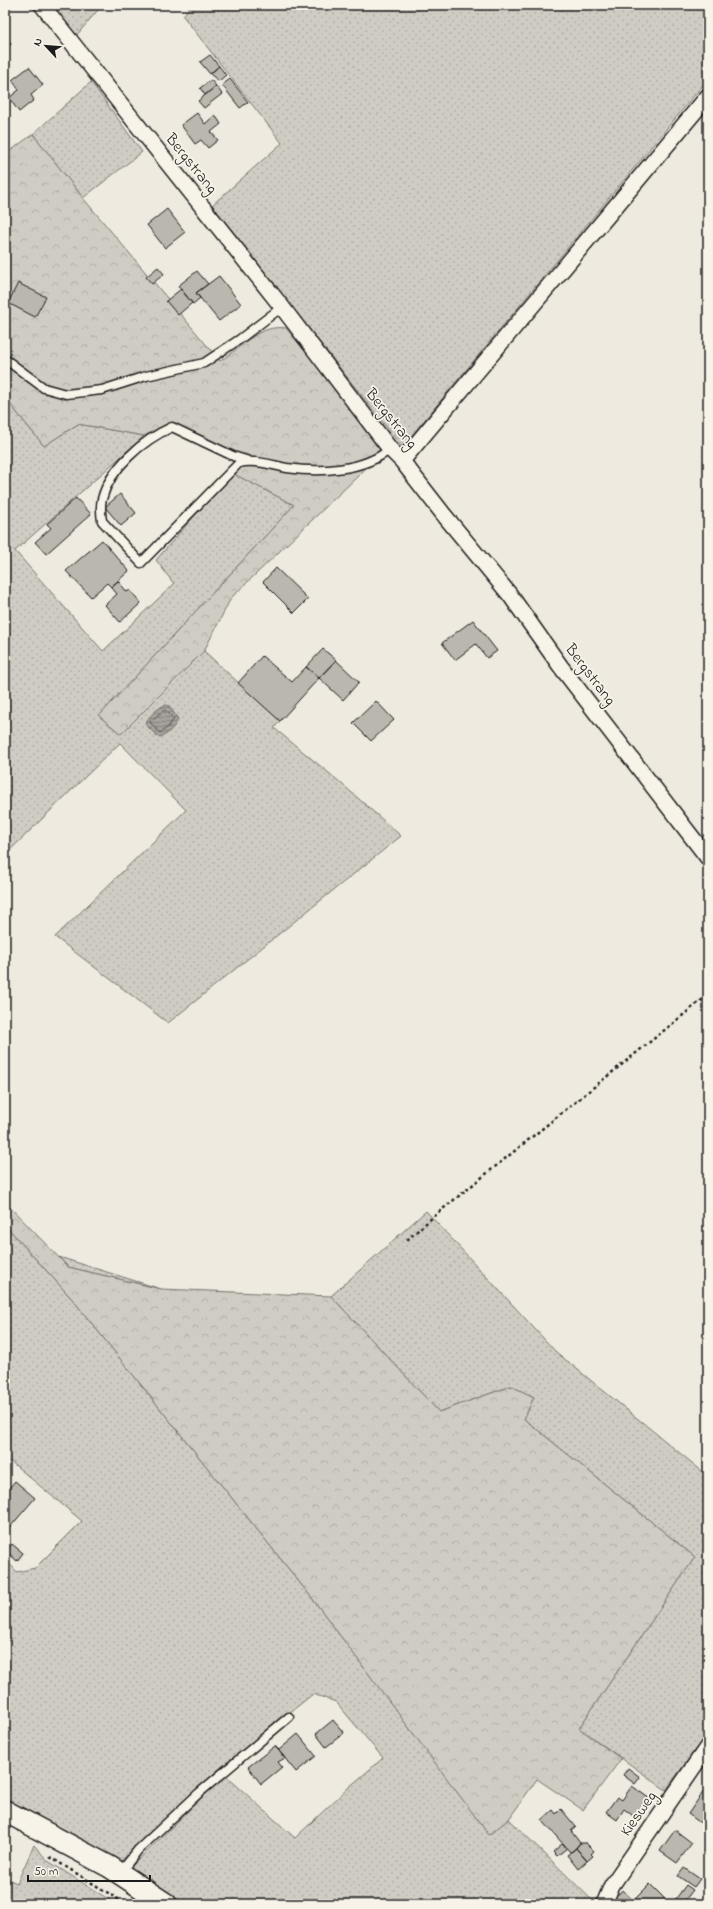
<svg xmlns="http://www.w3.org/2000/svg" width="713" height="1909" font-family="'Indie Flower',sans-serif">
  <defs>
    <pattern id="grass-dots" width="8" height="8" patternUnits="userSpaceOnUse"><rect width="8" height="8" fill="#cfccc3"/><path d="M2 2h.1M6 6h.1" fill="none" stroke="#b1afa7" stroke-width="1.8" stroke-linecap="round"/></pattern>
    <pattern id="forest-crowns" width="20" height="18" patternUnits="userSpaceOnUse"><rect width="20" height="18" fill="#cfccc3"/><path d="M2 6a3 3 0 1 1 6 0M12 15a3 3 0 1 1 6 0" fill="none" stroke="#b1afa7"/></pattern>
    <pattern id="water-rules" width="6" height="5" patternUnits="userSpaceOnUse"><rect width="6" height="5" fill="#a6a39d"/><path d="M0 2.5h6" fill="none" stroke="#86847f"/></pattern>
  </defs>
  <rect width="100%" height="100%" fill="#eeeae0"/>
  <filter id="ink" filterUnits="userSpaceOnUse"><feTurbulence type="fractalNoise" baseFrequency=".025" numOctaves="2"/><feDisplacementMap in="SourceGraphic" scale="8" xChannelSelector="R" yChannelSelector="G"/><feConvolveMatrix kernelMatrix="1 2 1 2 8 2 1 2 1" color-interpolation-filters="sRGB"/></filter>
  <g filter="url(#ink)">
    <path fill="url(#grass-dots)" stroke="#767470" d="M51,5H102L76,36Z
      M191,5H708V79L402,447L212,205L282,143L183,16Z
      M91,82L142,152L83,198L33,134Z
      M5,398L44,446L78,424L144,436L15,551L103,651L174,584L156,560L232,473L294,505L99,716L121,734L204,651L280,721L274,728L335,778L401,836L168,1023L55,937L186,810L120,743L5,855Z
      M426,1211L556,1352L708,1476V1732L666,1790L579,1728L695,1557L524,1419L534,1397L511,1386L439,1412L331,1296Z
      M5,1225L73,1300L312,1598L489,1834L509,1819L596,1904H176L127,1871L225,1775L295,1838L348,1788L383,1758L336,1702L313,1694L219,1769L119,1863L5,1805V1559L17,1572L35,1568L82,1521L10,1461L5,1464Z
      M59,1257L161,1289L68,1267Z
      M34,1845L48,1861L116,1904H5V1878L17,1883Z"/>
    <path fill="url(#forest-crowns)" stroke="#767470" d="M33,134L83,198L220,361C243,347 258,324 286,328L386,449L231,598L204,651L121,734L99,716L294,505L232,473L245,456L168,423L144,436L78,424L44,446L5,398V155Z
      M5,1202L68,1267L161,1289L331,1296L439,1412L511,1386L534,1397L524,1419L695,1557L579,1728L621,1759L583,1810L537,1779L509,1819L489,1835L312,1598L73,1300L5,1225Z"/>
    <path fill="url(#water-rules)" stroke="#6f6d69" d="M166,705L169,706L178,719C175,726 167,737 158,737L145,724C148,717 158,707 166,705Z"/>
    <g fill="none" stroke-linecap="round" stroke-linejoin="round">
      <path stroke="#535250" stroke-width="1" d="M165,710L174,719L168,727L160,733L150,722Z"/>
    </g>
    <path fill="#bab7af" stroke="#1c1c1c" d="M5,36L11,44L5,49Z
      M210,55L219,66L210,74L200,62Z
      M219,66L226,75L219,81L210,74Z
      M29,67L43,85L31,95L34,100L19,112L9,98L19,90L12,80Z
      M230,79L248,102L240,108L222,85Z
      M211,80L216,86L205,95L200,88Z
      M216,86L222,94L204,108L198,101Z
      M197,113L205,124L215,115L221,124L211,132L218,140L208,148L201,140L195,144L181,125Z
      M167,209L185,232L165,248L147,225Z
      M158,267L164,274L152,284L146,277Z
      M197,271L208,284L196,293L200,298L193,304L178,286Z
      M219,276L241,304L219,321L196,293Z
      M18,283L46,297L35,317L8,303Z
      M181,289L192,303L178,315L166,301Z
      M120,494L136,513L121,526L105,507Z
      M76,498L91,514L46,554L35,542L51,528L47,524Z
      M102,540L129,571L111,587L107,583L91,597L66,571Z
      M276,568L308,599L294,613L263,582Z
      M118,581L127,592L130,590L141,603L120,622L105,605L117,594L111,587Z
      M473,620L497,651L487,658L476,644L455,660L442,643Z
      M323,649L336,660L319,678L306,667Z
      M262,656L292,682L306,667L319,678L280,721L238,683Z
      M336,660L359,682L343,700L319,678Z
      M376,701L394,720L371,741L353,723Z
      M15,1481L35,1498L5,1533V1493Z
      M12,1544L23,1553L17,1561L6,1551Z
      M333,1720L344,1733L326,1747L316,1734Z
      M298,1734L316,1756L296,1772L275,1746L279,1750Z
      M275,1746L285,1758L278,1762L282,1767L261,1784L248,1767Z
      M628,1768L640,1777L635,1784L623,1775Z
      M632,1786L650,1799L636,1818L624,1809L617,1820L606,1812L617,1797L622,1800Z
      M704,1791L708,1793V1825L706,1827L688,1814Z
      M561,1809L576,1827L571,1831L580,1843L573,1851L570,1852L542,1820L553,1810L556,1814Z
      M675,1830L692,1843L677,1863L660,1851Z
      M563,1843L567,1848L557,1856L553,1852Z
      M580,1843H586L594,1851L591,1854L593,1856L587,1861L576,1848Z
      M576,1848L587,1861L578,1869L567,1855Z
      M684,1868L700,1879L694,1887L678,1876Z
      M650,1884L669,1903L668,1904H638L634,1900Z
      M686,1885L693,1890L682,1904H672Z
      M623,1890L636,1904H615L611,1900Z"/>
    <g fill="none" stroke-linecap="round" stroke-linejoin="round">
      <defs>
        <path id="lane" d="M5,359L44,388L66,394L102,390L146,376L204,363L240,339L282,307
          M249,461L233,456L172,427C143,440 110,468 102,499C100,506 101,514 102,521L141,563L239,463C254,459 271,465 287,468C319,473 364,471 390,449
          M120,1873L138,1850L199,1793L289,1717"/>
        <path id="street" d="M42,5L282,307L390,449L402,461L444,515L510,595L561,667L708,858
          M402,461L708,96
          M604,1904L612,1885L708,1746"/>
        <path id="secondary" d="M5,1811L110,1867L166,1904"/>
      </defs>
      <use href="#lane" stroke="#1c1c1c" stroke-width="11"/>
      <use href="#street" stroke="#1c1c1c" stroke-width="18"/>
      <use href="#secondary" stroke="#1c1c1c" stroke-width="24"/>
      <path stroke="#1c1c1c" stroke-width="2.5" stroke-dasharray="3 3" stroke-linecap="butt" d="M407,1240L434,1216L708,995
        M50,1857L126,1904"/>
      <use href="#lane" stroke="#f7f3e8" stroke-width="8"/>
      <use href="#street" stroke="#f7f3e8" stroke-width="15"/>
      <use href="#secondary" stroke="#f7f3e8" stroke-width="21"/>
    </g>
  </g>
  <g text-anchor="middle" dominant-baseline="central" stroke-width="3.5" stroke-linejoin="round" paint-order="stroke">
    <g font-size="16" fill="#1c1c1c" stroke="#f7f3e8">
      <text transform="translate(191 164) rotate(51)">Bergstrang</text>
      <text transform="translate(391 419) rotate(51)">Bergstrang</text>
      <text transform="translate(590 675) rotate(53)">Bergstrang</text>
      <text transform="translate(639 1814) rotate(-55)">Kiesweg</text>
    </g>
  </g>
  <rect width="713" height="1909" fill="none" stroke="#f7f3e8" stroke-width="20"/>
  <rect x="10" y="10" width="693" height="1889" fill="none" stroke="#1c1c1c" stroke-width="1.5" filter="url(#ink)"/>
  <g transform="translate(46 46) rotate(296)" stroke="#f7f3e8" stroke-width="3" paint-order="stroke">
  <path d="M0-3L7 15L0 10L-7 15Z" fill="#1c1c1c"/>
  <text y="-6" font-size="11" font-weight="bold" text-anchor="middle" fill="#1c1c1c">N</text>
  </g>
  <path d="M28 1875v6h122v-6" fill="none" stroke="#1c1c1c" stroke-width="2"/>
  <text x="34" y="1875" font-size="12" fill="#1c1c1c" stroke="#f7f3e8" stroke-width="3" paint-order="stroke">50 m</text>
</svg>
